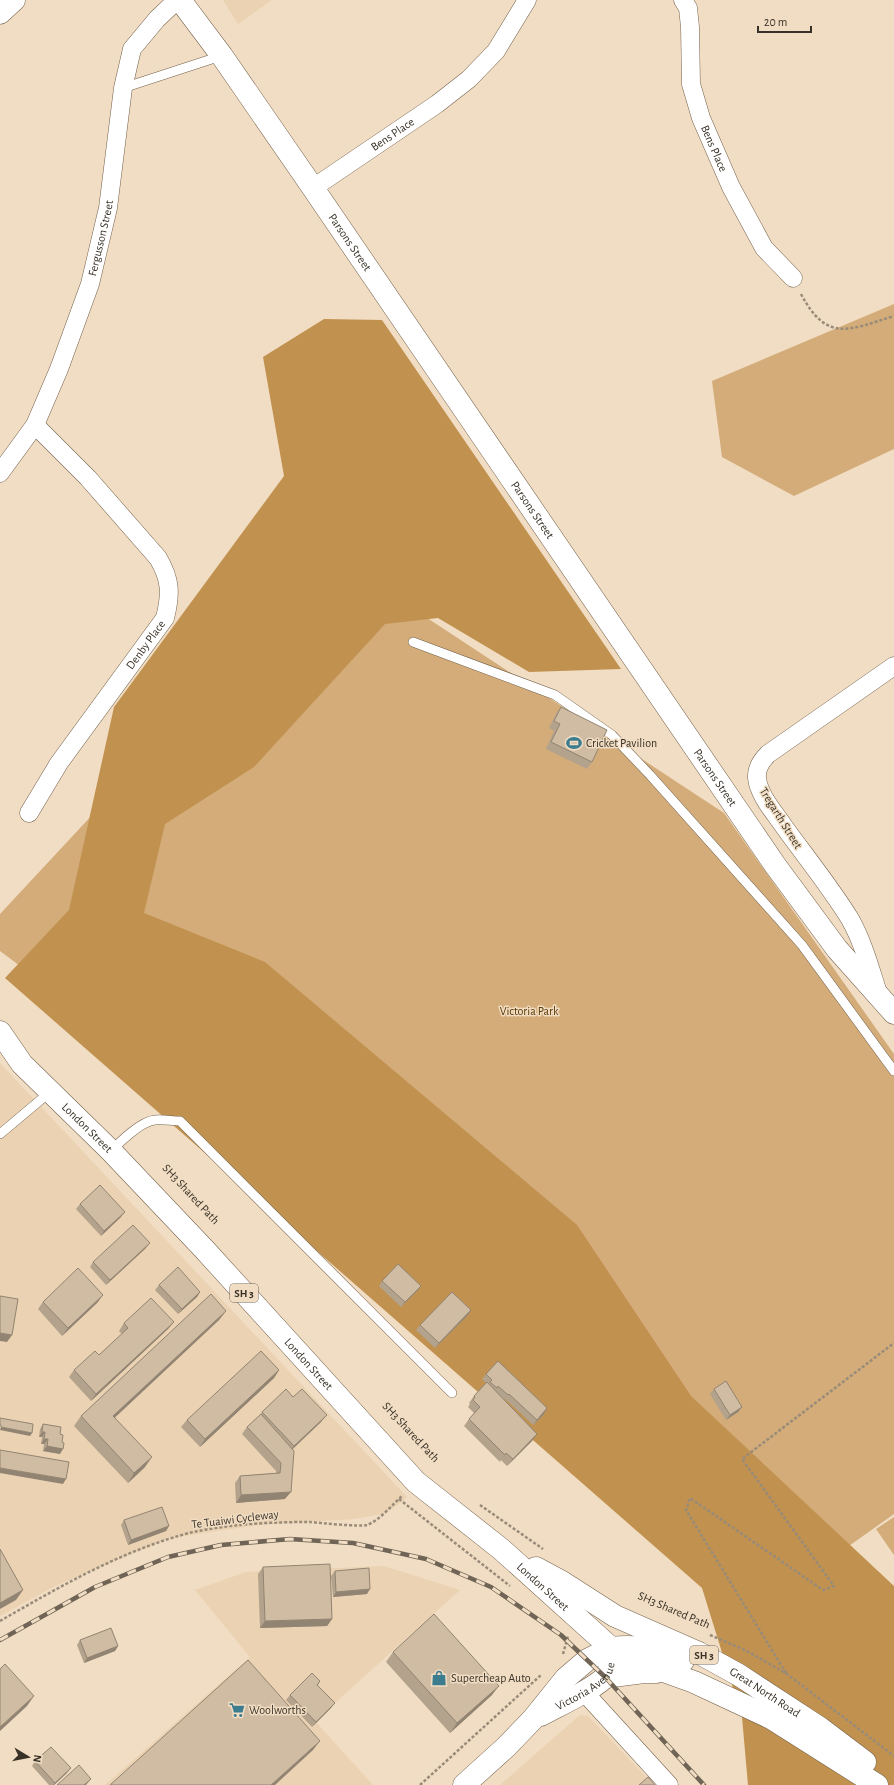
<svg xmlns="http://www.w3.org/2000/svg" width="894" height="1785" font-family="'Alegreya Sans',sans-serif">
  <rect width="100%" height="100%" fill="#f1ddc3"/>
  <path fill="#ead2b2" d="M223,0H272L238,24Z
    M0,1063L407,1497L395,1507L383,1514L353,1519L258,1525L170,1538L55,1586L0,1616Z
    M384,1566L460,1590L315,1721L373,1785H105L250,1657L195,1590L246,1572Z
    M580,1715L588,1716L654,1785H500Z"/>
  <path fill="#d3ac79" d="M894,304V449L794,496L722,457L712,381Z
    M412,608L724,813L894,1054V1514L832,1558L293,1170L0,951V914L243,653Z
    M894,1517V1555L876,1529Z"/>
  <path fill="#c1914f" d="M324,319L382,320L621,669L529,672L438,618L385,624L254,767L165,824L144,913L265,962L577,1225L691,1396L894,1586V1785H748L742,1717L702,1588L5,978L69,910L114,707L284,476L263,357Z"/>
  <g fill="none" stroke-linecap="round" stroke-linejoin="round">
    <defs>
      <path id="lane" d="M123,88L221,56
        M413,642L555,695L612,735L650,775L802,945L894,1071
        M0,1134L50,1092
        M111,1151C120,1142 141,1121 155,1120C163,1119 172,1121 180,1121L452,1393"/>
      <g id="street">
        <path id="s1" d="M683,0L688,8L690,27L691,84L701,118L731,187L764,248L793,278"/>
        <path id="s2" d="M313,188L437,104L469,79L496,51L527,0"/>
        <path id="s3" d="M0,473L35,425L59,369L90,284L108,208L123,88L132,49L157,19L177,0"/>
        <path id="s4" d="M29,813L59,763L165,618C171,594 171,580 158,558L88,478L35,425"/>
        <path d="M878,993C870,968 863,942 850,919C831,888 806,857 785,828C775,813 759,796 757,778C756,768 762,760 768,754L894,666"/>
        <path d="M584,1692L669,1785"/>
      </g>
      <g id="secondary">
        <path id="s5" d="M180,0L222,56L313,188L775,865L837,949L894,1013"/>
        <path d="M0,13L14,0"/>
        <path id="s6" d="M541,1715C557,1706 595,1689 606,1676C610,1671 610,1665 611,1659"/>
        <path d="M464,1785L506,1747L533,1719L566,1678L587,1660L611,1648"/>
      </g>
      <g id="highway">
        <path id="s7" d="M0,1032L22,1064L111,1151L204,1249L416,1482L501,1549L611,1648L627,1658L694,1682L771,1718L877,1785"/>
        <path id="s8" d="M536,1568L562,1582L615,1616L699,1653L739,1675L820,1728L865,1762"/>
        <path d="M612,1648C637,1645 660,1649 683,1661"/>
        <path d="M605,1677L644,1672H656"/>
      </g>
    </defs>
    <use href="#lane" stroke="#74624c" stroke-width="10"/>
    <use href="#street" stroke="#74624c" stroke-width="19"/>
    <use href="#secondary" stroke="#74624c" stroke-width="23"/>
    <use href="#highway" stroke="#74624c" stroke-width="23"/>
    <path stroke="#998b79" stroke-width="2.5" stroke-dasharray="3 2" stroke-linecap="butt" d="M801,294C827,343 849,330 894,316
      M399,1499L510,1586
      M480,1505L543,1549
      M0,1621C61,1586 121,1551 189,1533C228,1524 270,1522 310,1522C321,1523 360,1527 367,1525C380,1520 392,1505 402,1496
      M710,1635L747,1651L787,1674L894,1756
      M563,1654L568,1636
      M786,1673L686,1510L690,1498L823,1590L834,1586L742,1459L894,1343
      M420,1785L541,1675"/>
    <use href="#lane" stroke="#fff" stroke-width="9"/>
    <use href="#street" stroke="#fff" stroke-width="18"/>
    <use href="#secondary" stroke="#fff" stroke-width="22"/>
    <use href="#highway" stroke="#fff" stroke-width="22"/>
    <defs>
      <path id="rail" d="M0,1640L95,1587L168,1557L221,1545L290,1539L353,1543L426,1559L491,1587L561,1635L605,1677L704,1785"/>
    </defs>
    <use href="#rail" stroke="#6f6455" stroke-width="4.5"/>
    <use href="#rail" stroke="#f1ddc3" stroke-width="3" stroke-dasharray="9" stroke-linecap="butt"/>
  </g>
  <path fill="#b3a28c" d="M561,707L592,762L587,769L546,749L554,731L549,728L556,714Z
    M80,1204L121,1217L101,1236L76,1209Z
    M146,1248L106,1285L90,1267L93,1262Z
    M382,1281L421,1286L417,1291L401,1307L379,1286Z
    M159,1285L200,1292L197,1297L178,1314L155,1290Z
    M43,1302H98L62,1336L38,1309Z
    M471,1310L468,1315L435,1348L416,1330L420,1325Z
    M226,1311L219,1320L115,1417L145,1467L128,1483L74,1426L81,1416Z
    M174,1322L168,1329L91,1401L69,1377L74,1370L99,1355L122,1334L119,1331L124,1323Z
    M279,1370L274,1378L200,1447L181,1427L187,1420Z
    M486,1374L544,1414L533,1425L505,1399L504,1400L537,1434L532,1441L507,1466L501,1460L500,1462L464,1426L469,1419L474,1413L468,1407L470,1404L469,1403L474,1396L486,1383L482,1379Z
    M714,1389L742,1407L738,1412L726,1420L710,1394Z
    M293,1397L321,1422L293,1449L285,1499L236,1503L235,1483L240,1476L276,1473V1471L242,1434L247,1427L260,1415L262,1412Z
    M43,1424L60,1434V1454L43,1451L44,1444H41L42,1437H39L40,1429Z
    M124,1520L169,1526L166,1531L128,1545L121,1525Z
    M263,1567L332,1619L327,1626L260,1628L258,1574Z
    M335,1571L367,1594L333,1597L331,1576Z
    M80,1640L118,1646L115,1651L84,1663L77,1645Z
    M393,1652L492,1695L450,1733L386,1662Z
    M320,1681L318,1685L331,1708L312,1727L286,1700L290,1695Z
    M35,1761L67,1773L54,1785H49L32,1766Z"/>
  <path fill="#928472" d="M125,1212L121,1217L101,1236L104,1231Z
    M150,1243L146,1248L106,1285L110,1280Z
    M421,1286L417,1291L401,1307L405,1302Z
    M200,1292L197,1297L178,1314L182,1309Z
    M103,1295L98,1302L62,1336L68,1328Z
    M471,1310L468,1315L435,1348L439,1343Z
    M226,1311L219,1320L107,1425L113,1416Z
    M174,1322L168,1329L91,1401L96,1394Z
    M0,1333L12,1335L7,1342L0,1341Z
    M279,1370L274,1378L200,1447L205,1439Z
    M742,1407L738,1412L726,1420L730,1415Z
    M547,1408L544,1414L533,1425L537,1420Z
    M327,1415L321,1422L288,1453L294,1446Z
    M1,1427L32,1433L30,1436L0,1430Z
    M42,1432H45L42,1437H39Z
    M537,1434L532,1441L507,1466L513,1459Z
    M44,1439H48L44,1444H41Z
    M47,1446L63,1449L60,1454L43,1451Z
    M152,1457L145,1467L128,1483L134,1473Z
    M0,1468L66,1479L63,1484L0,1473Z
    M291,1492L285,1499L236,1503L241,1495Z
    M169,1526L166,1531L128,1545L131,1540Z
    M370,1589L367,1594L333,1597L336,1592Z
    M23,1590L16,1600L0,1609V1603Z
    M332,1619L327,1626L260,1628L265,1621Z
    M118,1646L115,1651L84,1663L87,1658Z
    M499,1686L492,1695L450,1733L457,1723Z
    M34,1696L27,1706L0,1731V1727Z
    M335,1703L331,1708L312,1727L316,1722Z
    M320,1741L313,1750L275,1785H271Z
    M71,1768L67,1773L54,1785H53L55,1783Z
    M91,1779L86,1785H84Z"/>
  <path fill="#d0bca3" stroke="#928472" d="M561,707L607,730L592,762L551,742L560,724L554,721Z
    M100,1185L125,1212L104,1231L80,1204Z
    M133,1225L150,1243L110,1280L93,1262Z
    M398,1264L421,1286L405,1302L382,1281Z
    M178,1267L200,1292L182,1309L159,1285Z
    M78,1268L103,1295L68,1328L43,1302Z
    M452,1292L471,1310L439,1343L420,1325Z
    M211,1294L226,1311L113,1416L152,1457L134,1473L81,1416Z
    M0,1296L18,1299L12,1335L0,1333Z
    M151,1298L174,1322L96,1394L74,1370L95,1351L99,1355L128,1328L124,1323Z
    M261,1351L279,1370L205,1439L187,1420Z
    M498,1361L547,1408L537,1420L509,1394L508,1395L498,1386L497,1388L490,1382L492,1380L486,1374Z
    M726,1381L742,1407L730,1415L714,1389Z
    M487,1382L537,1434L513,1459L506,1453L505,1455L469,1419L480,1407L473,1400L475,1397L474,1396Z
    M286,1389L293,1397L302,1389L327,1415L294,1446L262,1412Z
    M261,1414L294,1451L291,1492L241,1495L240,1476L280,1473L281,1463L247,1427Z
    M0,1418L33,1424L32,1433L1,1427V1425H0Z
    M43,1424L61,1427L60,1434L63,1435L62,1442L64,1443L63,1449L47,1446L48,1439H44L45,1432H42Z
    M0,1450L69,1462L66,1479L0,1468Z
    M162,1507L169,1526L131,1540L124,1520Z
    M0,1549L23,1590L0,1603Z
    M330,1564L332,1619L265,1621L263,1567Z
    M369,1568L370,1589L336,1592L335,1571Z
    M434,1614L499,1686L457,1723L393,1652Z
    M111,1628L118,1646L87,1658L80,1640Z
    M248,1660L320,1741L271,1785H110Z
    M5,1664L34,1696L0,1727V1669Z
    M312,1673L320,1681L317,1685L335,1703L316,1722L290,1695Z
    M51,1747L71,1768L55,1783L35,1761Z
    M79,1765L91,1779L84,1785H57Z
    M648,1777L655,1785H639Z"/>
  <defs>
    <symbol id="stadium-bare" viewBox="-9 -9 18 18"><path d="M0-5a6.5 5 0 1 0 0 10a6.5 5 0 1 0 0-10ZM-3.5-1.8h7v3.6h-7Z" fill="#3c7c8f" stroke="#f1ddc3" stroke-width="2.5" paint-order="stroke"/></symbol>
    <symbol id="shop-bare" viewBox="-9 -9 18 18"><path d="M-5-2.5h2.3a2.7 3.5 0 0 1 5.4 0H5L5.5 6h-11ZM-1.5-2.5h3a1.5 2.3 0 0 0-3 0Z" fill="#3c7c8f" stroke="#f1ddc3" stroke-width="2.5" paint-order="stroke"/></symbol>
    <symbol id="supermarket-bare" viewBox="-9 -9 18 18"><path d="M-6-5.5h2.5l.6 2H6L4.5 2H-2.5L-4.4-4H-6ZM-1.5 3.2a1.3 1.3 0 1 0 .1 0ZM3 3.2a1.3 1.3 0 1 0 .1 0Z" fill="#3c7c8f" stroke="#f1ddc3" stroke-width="2.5" paint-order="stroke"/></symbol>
  </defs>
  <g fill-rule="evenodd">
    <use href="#stadium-bare" x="563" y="732" width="22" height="22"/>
    <use href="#shop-bare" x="428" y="1667" width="22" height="22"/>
    <use href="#supermarket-bare" x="226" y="1699" width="22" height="22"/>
  </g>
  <g text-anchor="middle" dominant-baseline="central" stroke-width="3" stroke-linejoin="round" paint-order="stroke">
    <g fill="#f1ddc3" stroke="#706556" stroke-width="1">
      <rect x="230" y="1284" width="28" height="18" rx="3"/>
      <rect x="690" y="1646" width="28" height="18" rx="3"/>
    </g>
    <g font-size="11" font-weight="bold" fill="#383127">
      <text x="244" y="1293">SH 3</text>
      <text x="704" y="1655">SH 3</text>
    </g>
    <g font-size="12" fill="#383127" stroke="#f1ddc3">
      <text stroke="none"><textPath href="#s2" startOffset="96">Bens Place</textPath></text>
      <text stroke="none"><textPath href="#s1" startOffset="154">Bens Place</textPath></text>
      <text stroke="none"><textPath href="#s3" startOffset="258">Fergusson Street</textPath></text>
      <text stroke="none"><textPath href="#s5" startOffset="296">Parsons Street</textPath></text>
      <text stroke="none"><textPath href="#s5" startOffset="620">Parsons Street</textPath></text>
      <text stroke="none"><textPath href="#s4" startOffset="205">Denby Place</textPath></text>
      <text stroke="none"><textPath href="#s5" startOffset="944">Parsons Street</textPath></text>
      <text transform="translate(781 818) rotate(58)">Tregarth Street</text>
      <text stroke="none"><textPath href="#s7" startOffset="130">London Street</textPath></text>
      <text transform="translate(191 1194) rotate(47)">SH3 Shared Path</text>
      <text stroke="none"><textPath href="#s7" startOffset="454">London Street</textPath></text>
      <text transform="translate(411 1432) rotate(47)">SH3 Shared Path</text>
      <text transform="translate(235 1519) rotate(-7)">Te Tuaiwi Cycleway</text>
      <text stroke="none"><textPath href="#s7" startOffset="778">London Street</textPath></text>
      <text transform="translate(674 1610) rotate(23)">SH3 Shared Path</text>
      <text stroke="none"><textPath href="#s6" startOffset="54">Victoria Avenue</textPath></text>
      <text stroke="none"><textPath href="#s8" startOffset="261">Great North Road</textPath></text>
    </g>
    <g font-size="12" fill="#383127" stroke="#f1ddc3" text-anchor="start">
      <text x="586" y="743">Cricket Pavilion</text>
      <text x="451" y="1678">Supercheap Auto</text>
      <text x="249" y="1710">Woolworths</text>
    </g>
    <g font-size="12" fill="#573700" stroke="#f1ddc3">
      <text x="529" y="1011">Victoria Park</text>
    </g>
  </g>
  <g transform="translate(28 1757) rotate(100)" stroke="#f1ddc3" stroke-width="3" paint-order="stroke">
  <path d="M0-3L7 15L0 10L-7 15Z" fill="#383127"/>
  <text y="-6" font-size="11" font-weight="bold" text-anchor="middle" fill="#383127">N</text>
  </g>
  <path d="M758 26v6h53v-6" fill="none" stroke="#383127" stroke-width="2"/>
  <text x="764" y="26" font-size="12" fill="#383127" stroke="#f1ddc3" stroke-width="3" paint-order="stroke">20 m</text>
</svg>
